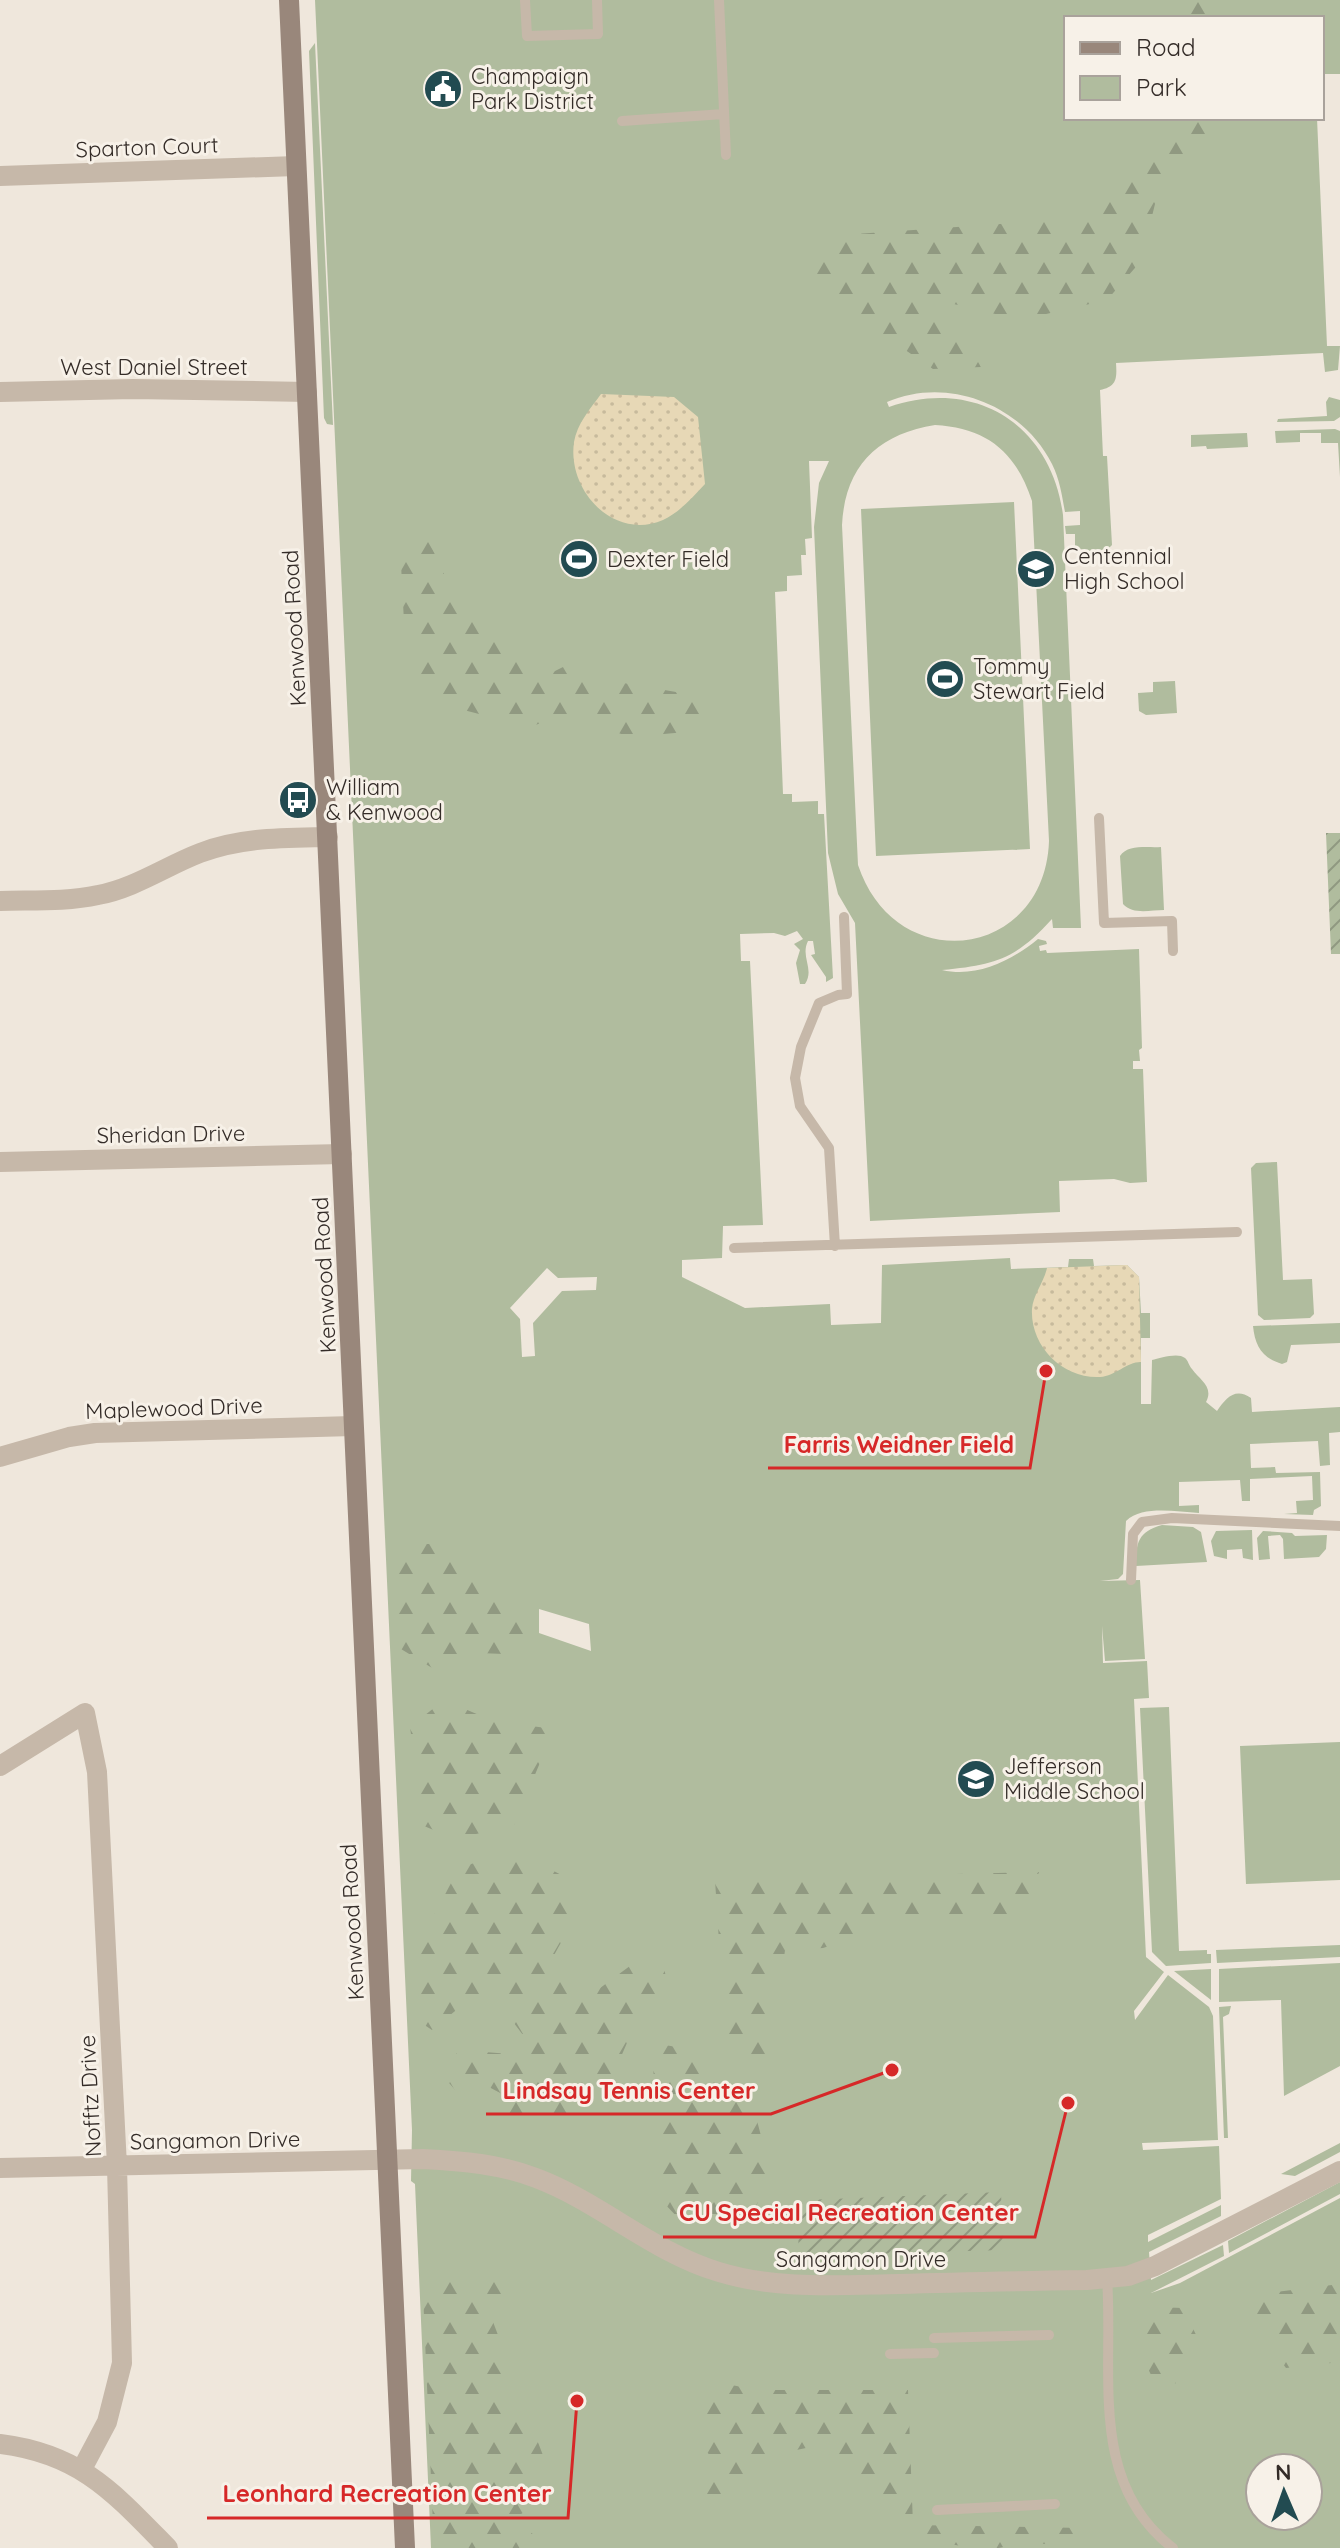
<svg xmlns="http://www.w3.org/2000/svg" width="1340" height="2548" font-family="Quicksand,sans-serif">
  <defs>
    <pattern id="forest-firs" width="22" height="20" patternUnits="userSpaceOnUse" patternTransform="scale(2)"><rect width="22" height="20" fill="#b0bc9e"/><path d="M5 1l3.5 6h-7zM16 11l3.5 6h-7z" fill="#909981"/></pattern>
    <pattern id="sand-dots" width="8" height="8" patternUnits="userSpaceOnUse" patternTransform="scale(2)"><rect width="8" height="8" fill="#e7d8b6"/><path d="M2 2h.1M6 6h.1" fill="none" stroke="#c7ba9c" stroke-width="1.8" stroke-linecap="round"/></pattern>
    <pattern id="garden-furrows" width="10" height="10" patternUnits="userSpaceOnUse" patternTransform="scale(2)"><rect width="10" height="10" fill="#b0bc9e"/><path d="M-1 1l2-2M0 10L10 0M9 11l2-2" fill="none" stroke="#909981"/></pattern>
  </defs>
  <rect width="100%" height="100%" fill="#efe7dc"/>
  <path fill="#b0bc9e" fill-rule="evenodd" d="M315,0H1340V74H1322V18H1066V118H1317L1327,346H1340L1338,370L1325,372L1323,353L1116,363C1117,378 1117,387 1100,390L1103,456H1107L1112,545L1104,553L1090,554L1075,546V534H1066L1065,526L1080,525V511L1065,512C1062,496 1060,480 1052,464C1023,406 949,375 887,402L889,407C976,377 1051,425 1063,515L1081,928H1053L1052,919C1015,960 994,965 942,970C977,978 1011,961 1038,939L1046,941L1047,944L1039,946L1040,951L1046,950L1047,953L1139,949L1142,1048L1139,1050L1140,1061H1133V1069H1143L1147,1182L1130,1183L1114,1179L1059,1181L1060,1212L870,1221L855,923L838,894L828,853L814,527L819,483L829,461H809L812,538L805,539L806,555H801L802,575L787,576V591L775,592L783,794H792V802L818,801V814H824L833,978L826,982V977L811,955L815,954L813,941H808C800,957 815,969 805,984H800L796,963L800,950L794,944L803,939L797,931L785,936L774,933L740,934L741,961H750L763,1225L723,1226L722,1258L682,1260V1277L745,1308L830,1304L831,1325L881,1323L882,1265L1010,1258L1011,1269L1068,1267L1069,1259H1093L1094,1266L1127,1265L1139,1277L1141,1313H1150V1338H1141V1404H1151L1152,1360C1160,1358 1178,1352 1185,1358C1188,1360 1189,1366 1192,1369C1200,1380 1214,1387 1206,1402L1217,1411C1226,1398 1235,1387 1251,1398L1252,1412L1340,1407V1432L1329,1433L1330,1465L1320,1466L1318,1441L1250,1444L1251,1468L1275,1467L1276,1473L1320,1472L1321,1506L1314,1510L1313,1515L1284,1514L1297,1513L1296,1501L1313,1500L1312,1476L1250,1479V1501H1242L1240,1480L1179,1482V1506L1199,1505V1513C1176,1512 1143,1505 1126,1521L1123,1574L1118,1579L1100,1581L1140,1580L1145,1659L1105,1661L1102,1626L1103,1663L1147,1661L1149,1698L1134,1699L1146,1957L1164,1972L1134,2011L1135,2020L1168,1975L1209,2007L1213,2016L1218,2140L1142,2143L1143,2150L1219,2146L1221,2199L1148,2235V2242L1221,2205V2216L1149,2252L1151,2280L1223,2245L1224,2256L1151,2293L1180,2283L1340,2198V2548H431L415,2184L411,2181L412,2130ZM935,425C987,428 1016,452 1032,501L1049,841C1045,959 896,979 858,865L842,525C845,466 878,434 935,425ZM547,1268L558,1278L597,1277L596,1290L562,1291L533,1323L535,1356L522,1357L520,1319L510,1308ZM539,1609L589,1624L591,1651L539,1633ZM1260,2468H1308V2516H1260Z
    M315,43L333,425L327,424L324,418L309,51Z
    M1329,397L1340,400V417L1334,421L1277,422L1278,419L1327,416L1326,402Z
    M1335,429L1340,431V477L1338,443H1321V433H1300V442L1276,443L1275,431Z
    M1247,433L1248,447L1207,449L1206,446L1191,447V435Z
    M1014,502L1030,849L876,856L861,509Z
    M1175,681L1177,713L1146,715L1139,711L1138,693L1153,692V682Z
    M1161,847L1164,910C1150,910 1133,915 1123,904L1120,856C1128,844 1147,848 1161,847Z
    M1277,1162L1283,1280L1312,1279L1314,1314L1310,1318L1264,1320L1258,1315L1251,1168L1256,1163Z
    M1340,1323V1343L1291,1345L1287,1362L1282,1364C1262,1358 1255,1346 1253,1326Z
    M1162,1525L1193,1527L1201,1532L1207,1562L1136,1566C1136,1542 1138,1532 1162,1525Z
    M1252,1530L1253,1560L1243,1558L1242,1549L1227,1550V1559L1214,1556L1211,1541L1216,1531Z
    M1263,1531L1292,1533L1295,1536L1327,1535L1326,1549L1319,1557L1284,1559L1283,1539L1280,1535L1268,1536L1270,1559L1259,1560L1257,1538Z
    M1169,1707L1179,1951L1207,1950V1954H1211V1963L1166,1966L1152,1952L1140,1708Z
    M1340,1742V1880L1246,1884L1240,1746Z
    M1340,1945V1957L1217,1963L1216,1950Z
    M1340,1963V2066L1284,2096L1281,2000L1219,2002V1969Z
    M1211,1969V2000L1174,1971Z
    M1231,2006L1229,2014L1223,2017L1228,2138H1224L1219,2007Z
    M1340,2143V2152L1295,2176L1281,2174Z
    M1340,2182V2194L1229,2253L1228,2241Z"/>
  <path fill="url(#forest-firs)" d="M1181,0H1215L1216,18H1183Z
    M1187,118H1218L1219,123L1155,204L1141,261L1107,300L1020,320L933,299L932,313L969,333L981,367L933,369L844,308L813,271L827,236L1074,219L1184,125Z
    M428,539L450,587L479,626L549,674L567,665L606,680L711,698L686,732L630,737L566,715L529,727L425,700L410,622H404L400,545Z
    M410,1544H446L474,1573L525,1618V1655L479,1653L442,1674L401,1649L391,1570Z
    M444,1700L493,1721L554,1729L514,1825L455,1839L424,1826L410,1727Z
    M514,1850L567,1878L574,1919L553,1957L555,1976L592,1994L638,1960L663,1964L669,1990L636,2022L598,2110L511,2123L504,2095L487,2086L457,2092L442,2075L459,2050L510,2054L523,2035L498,2002H466L432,2030L417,2020L422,1938L459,1868Z
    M1039,1872L1022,1916L890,1918L862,1935L823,1948L785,1950L784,1958L772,1957L767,2060L726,2049L715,1880Z
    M652,2043L683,2048L751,2098L770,2170L748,2228L683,2223L660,2199Z
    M492,2275L519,2282L525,2292L487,2306L512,2372L496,2377L507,2404L521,2398L549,2471L532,2476C538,2497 535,2509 515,2517L520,2534L530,2531L536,2538L533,2548H434L423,2293L456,2279Z
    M1340,2284V2362L1286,2368L1249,2318L1259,2294Z
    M1154,2307L1183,2308L1199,2341L1175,2384L1153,2379L1139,2350Z
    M710,2381L758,2390H908L913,2525L1083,2528L1074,2545L1022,2543L999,2548H972L901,2535L842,2456L811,2447L757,2458L741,2489L704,2500L693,2495L709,2482L721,2468L717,2459C701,2451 698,2442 701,2424L694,2412L703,2385Z"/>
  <path fill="url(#sand-dots)" d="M601,394L674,397L698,417L705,484C693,497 680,512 663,520C614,541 567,491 574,442C577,424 590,409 601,394Z
    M1127,1265L1139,1277L1141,1362C1126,1362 1116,1376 1100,1377C1063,1379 1030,1346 1032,1309C1033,1295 1044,1282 1047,1268Z"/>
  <path fill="url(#garden-furrows)" d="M1326,833H1340V954H1331Z
    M1001,2192L1003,2250L798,2256L799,2221L808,2200Z"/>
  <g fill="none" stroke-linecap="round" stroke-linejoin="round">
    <path stroke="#c6b8a9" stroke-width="10" d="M525,0L527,36L598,34L597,0
      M719,0L726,155
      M622,121L724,114
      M1099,818L1104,923L1172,921L1173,951
      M835,1246L829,1148L800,1106L795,1078L801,1047L819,1003L838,995L847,994L844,917
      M734,1248L1237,1232
      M1131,1580L1133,1534L1142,1522L1172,1518L1340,1526
      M1107,2278C1114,2372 1087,2483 1173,2548
      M934,2338L1049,2335
      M890,2354L934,2353
      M937,2510L1055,2504"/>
    <path stroke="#c6b8a9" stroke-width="20" d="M0,176L296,166
      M0,392L133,389L307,392
      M0,901C32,900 66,902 98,895C135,888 166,866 200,853C241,837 285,838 328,837
      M0,1162L342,1154
      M0,1457L69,1437L95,1433L353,1426
      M0,1766L85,1713L97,1772L117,2166L122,2363L107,2422L82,2469
      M0,2168L423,2159C462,2161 500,2164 536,2178C600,2202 652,2252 719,2272C778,2290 838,2285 899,2284C962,2282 1024,2281 1087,2280L1128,2276L1155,2266L1340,2171
      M0,2444C81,2454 114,2493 168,2548"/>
    <path stroke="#99877b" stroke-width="20" d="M289,0L405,2548"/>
  </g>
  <defs>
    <symbol id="civic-disc" viewBox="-11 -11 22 22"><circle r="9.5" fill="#224b51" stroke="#f7f1e8"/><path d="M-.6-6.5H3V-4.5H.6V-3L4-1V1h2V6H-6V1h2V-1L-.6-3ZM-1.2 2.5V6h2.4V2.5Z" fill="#fff"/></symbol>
    <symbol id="stadium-disc" viewBox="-11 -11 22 22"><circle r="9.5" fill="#224b51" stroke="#f7f1e8"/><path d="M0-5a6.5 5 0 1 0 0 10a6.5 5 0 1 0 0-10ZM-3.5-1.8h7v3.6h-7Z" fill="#fff"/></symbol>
    <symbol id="school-disc" viewBox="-11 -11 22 22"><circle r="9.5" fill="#224b51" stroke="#f7f1e8"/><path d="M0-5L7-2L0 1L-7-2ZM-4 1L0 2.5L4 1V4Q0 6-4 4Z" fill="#fff"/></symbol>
    <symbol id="bus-disc" viewBox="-11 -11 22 22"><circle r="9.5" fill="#224b51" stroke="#f7f1e8"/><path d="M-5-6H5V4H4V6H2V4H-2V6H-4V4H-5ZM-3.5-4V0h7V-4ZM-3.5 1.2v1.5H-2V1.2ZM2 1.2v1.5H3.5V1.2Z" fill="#fff"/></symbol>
  </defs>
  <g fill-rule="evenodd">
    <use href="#civic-disc" x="421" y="67" width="44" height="44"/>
    <use href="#stadium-disc" x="557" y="537" width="44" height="44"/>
    <use href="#school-disc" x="1014" y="547" width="44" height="44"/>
    <use href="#stadium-disc" x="923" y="657" width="44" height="44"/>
    <use href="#bus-disc" x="276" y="778" width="44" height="44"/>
    <use href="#school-disc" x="954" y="1757" width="44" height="44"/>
  </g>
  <g text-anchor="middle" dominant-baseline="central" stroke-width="6" stroke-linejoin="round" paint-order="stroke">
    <g font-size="22" fill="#342c28" stroke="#f7f1e8" text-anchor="start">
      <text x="471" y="76">Champaign<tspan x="471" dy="25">Park District</tspan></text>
      <text x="1064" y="556">Centennial<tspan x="1064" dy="25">High School</tspan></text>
      <text x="607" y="559">Dexter Field</text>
      <text x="973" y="666">Tommy<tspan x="973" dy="25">Stewart Field</tspan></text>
      <text x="326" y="787">William<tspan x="326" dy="25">&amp; Kenwood</tspan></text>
      <text x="1004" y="1766">Jefferson<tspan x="1004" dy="25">Middle School</tspan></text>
    </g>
    <g font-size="22" fill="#342c28" stroke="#f7f1e8">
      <text transform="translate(147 147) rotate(-2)">Sparton Court</text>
      <text x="154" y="367">West Daniel Street</text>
      <text transform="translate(294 628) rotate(-93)">Kenwood Road</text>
      <text transform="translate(171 1134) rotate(-1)">Sheridan Drive</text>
      <text transform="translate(324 1275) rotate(-93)">Kenwood Road</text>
      <text transform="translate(174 1408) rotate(-2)">Maplewood Drive</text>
      <text transform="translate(352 1922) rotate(-93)">Kenwood Road</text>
      <text transform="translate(90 2096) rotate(-93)">Nofftz Drive</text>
      <text transform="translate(215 2140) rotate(-1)">Sangamon Drive</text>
      <text x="861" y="2259">Sangamon Drive</text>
    </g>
  </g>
  <path fill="none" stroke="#d62828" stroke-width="3" d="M1046 1371L1030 1468H768M892 2070L771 2114H486M1068 2103L1035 2237H663M577 2401L568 2518H207"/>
  <g fill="#d62828" stroke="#f7f1e8" stroke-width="3">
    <circle cx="1046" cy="1371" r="8"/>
    <circle cx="892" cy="2070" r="8"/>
    <circle cx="1068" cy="2103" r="8"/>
    <circle cx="577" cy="2401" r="8"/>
  </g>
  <g font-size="24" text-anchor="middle" font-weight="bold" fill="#d62828" stroke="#f7f1e8" stroke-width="6" stroke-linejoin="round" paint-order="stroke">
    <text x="899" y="1453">Farris Weidner Field</text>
    <text x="629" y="2099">Lindsay Tennis Center</text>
    <text x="849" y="2221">CU Special Recreation Center</text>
    <text x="387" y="2502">Leonhard Recreation Center</text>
  </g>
  <rect x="1064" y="16" width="260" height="104" fill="#f7f1e8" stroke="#a9a29b" stroke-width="2"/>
  <rect x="1080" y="42" width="40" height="12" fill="#99877b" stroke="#a9a29b" stroke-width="2"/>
  <text x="1136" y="56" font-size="24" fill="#342c28">Road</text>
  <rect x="1080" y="76" width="40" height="24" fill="#b0bc9e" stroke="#a9a29b" stroke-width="2"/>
  <text x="1136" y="96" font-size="24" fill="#342c28">Park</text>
  <g transform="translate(1284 2492) rotate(358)"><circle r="38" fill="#f7f1e8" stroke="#a9a29b" stroke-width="2"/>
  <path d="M0-6L14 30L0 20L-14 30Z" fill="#224b51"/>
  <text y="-12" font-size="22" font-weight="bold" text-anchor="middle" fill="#342c28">N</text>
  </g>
</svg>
